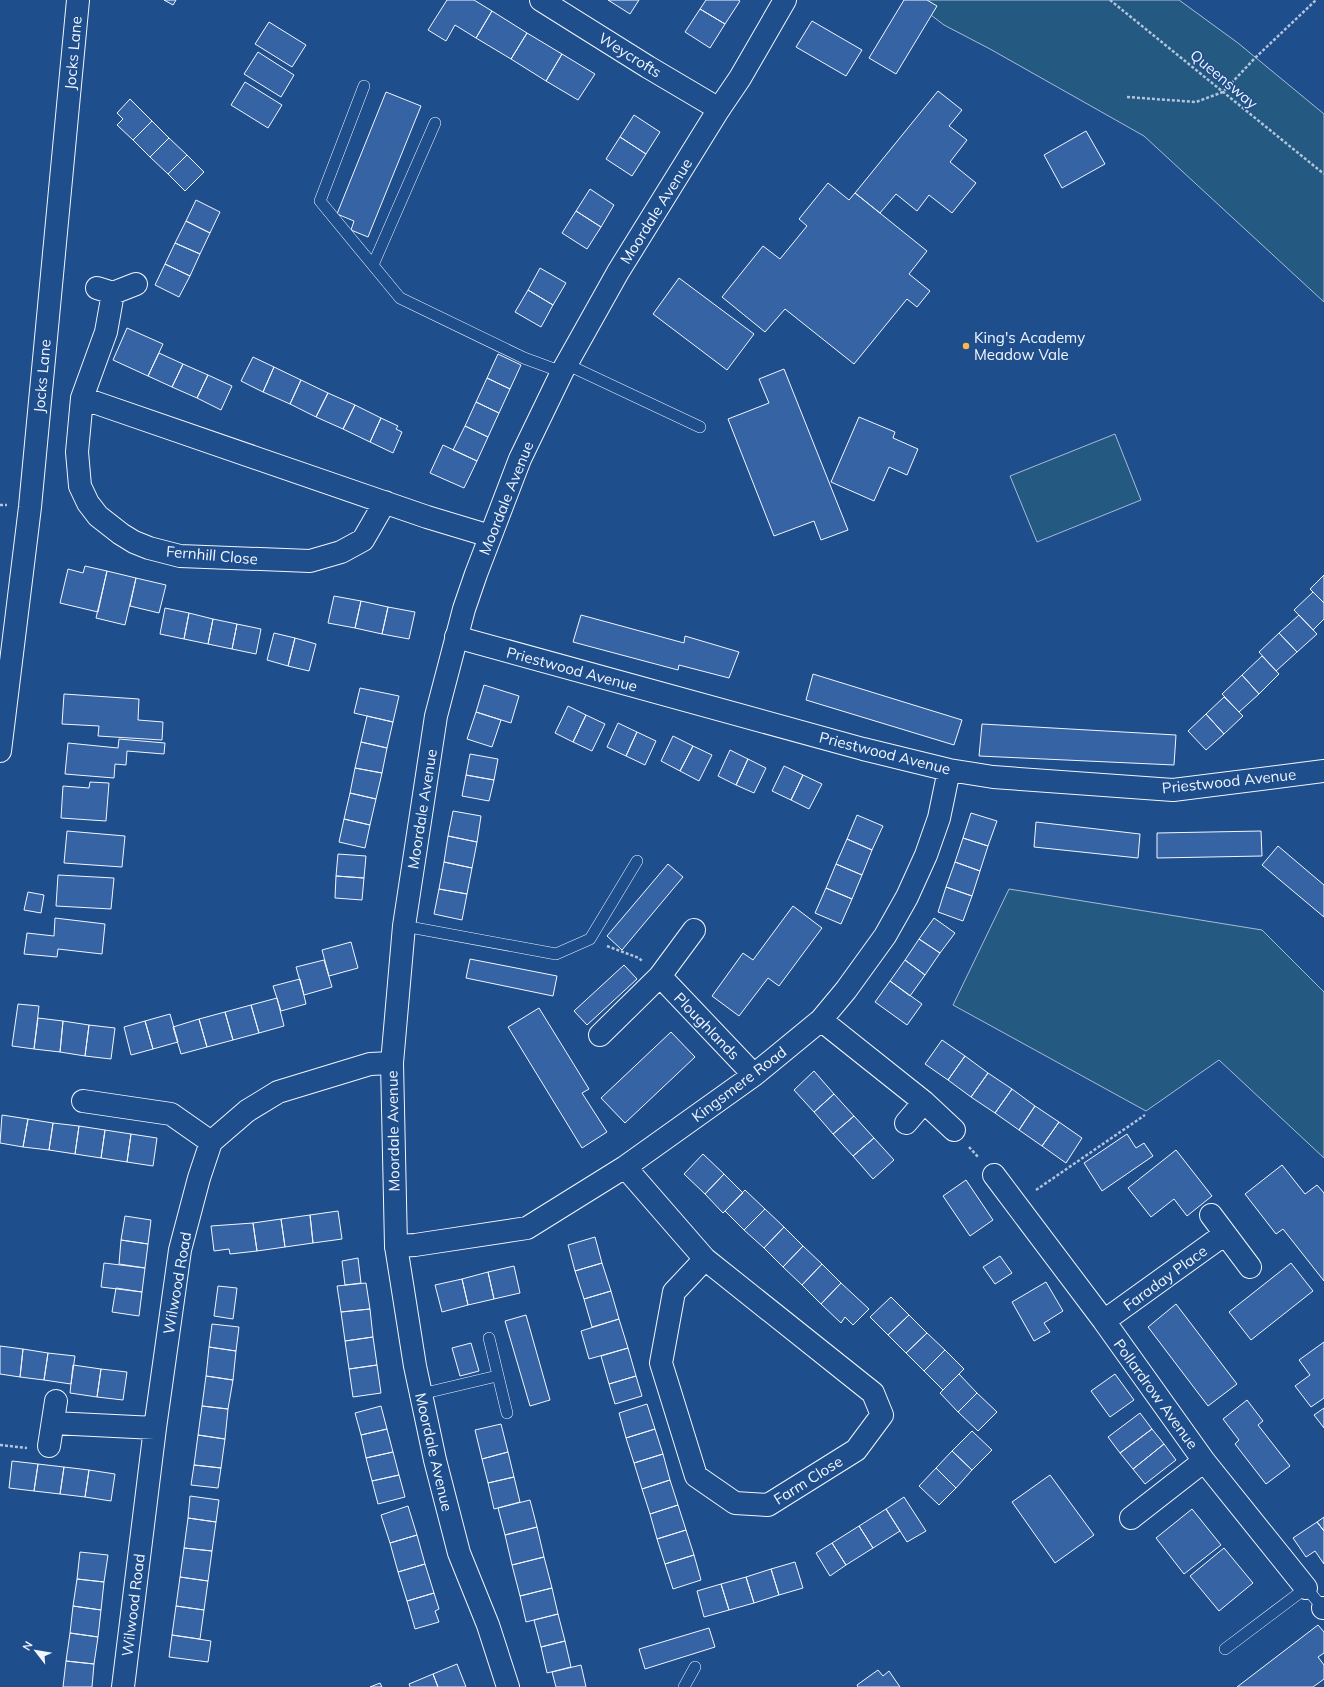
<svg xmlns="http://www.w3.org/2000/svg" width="1324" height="1687" font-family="Mulish,sans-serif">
  <rect width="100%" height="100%" fill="#1f4e8c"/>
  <path fill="#245a82" stroke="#a8bbd7" d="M911,0H1179L1238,43L1324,114V302L1144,136L990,49L944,25Z
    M1115,434L1141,500L1037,542L1010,476Z
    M1009,889L1262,930L1324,992V1158L1219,1060L1146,1111L953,1005Z"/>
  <path fill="#3563a3" stroke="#f2f6ff" d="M164,0H176L173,5Z
    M447,0H474L492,11L476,38L455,25L446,41L428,30Z
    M608,0H639L630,14Z
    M706,0H738L740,1L725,24L700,9Z
    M904,0H927L937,6L896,74L869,58Z
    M700,9L725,24L710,48L685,32Z
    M492,11L527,33L511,59L476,38Z
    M812,21L862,50L846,76L796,47Z
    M269,22L306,45L292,67L255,44Z
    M527,33L562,54L546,81L511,59Z
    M258,52L294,75L281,97L244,74Z
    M562,54L595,74L578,100L546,81Z
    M245,82L282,105L268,128L231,105Z
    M938,91L962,110L949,126L967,140L950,162L976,183L952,213L929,195L917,211L896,194L880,213L855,193Z
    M386,92L421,106L368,237L351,230L354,221L337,214Z
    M130,99L152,121L133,140L117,125L123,119L117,113Z
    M634,115L660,132L646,154L620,137Z
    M152,121L169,138L150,157L133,140Z
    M1086,131L1105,164L1062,188L1044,155Z
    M620,137L646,154L632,176L606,159Z
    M169,138L187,155L168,174L150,157Z
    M187,155L204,172L185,191L168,174Z
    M828,183L849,200L855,193L927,251L909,274L930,291L917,307L907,299L854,364L785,309L765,332L722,297L763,246L780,259L807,226L799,219Z
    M590,189L614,205L601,227L576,211Z
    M196,200L220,212L210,233L186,221Z
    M576,211L601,227L587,249L562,233Z
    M186,221L210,233L200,254L175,243Z
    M175,243L200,254L190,276L165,264Z
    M165,264L190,276L179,297L155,285Z
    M540,268L566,283L553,305L528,290Z
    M679,278L754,334L727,370L653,314Z
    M528,290L553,305L541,327L515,312Z
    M127,328L163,344L148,376L113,360Z
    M159,353L183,364L172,387L148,376Z
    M498,354L521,365L510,389L487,378Z
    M253,357L274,367L263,392L241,381Z
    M183,364L208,375L197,398L172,387Z
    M274,367L301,380L290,404L263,392Z
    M784,369L848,530L821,540L814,521L774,536L728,419L769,403L759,379Z
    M208,375L232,386L221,410L197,398Z
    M487,378L510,389L499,413L476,402Z
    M301,380L328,393L316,417L290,404Z
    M328,393L355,405L343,429L316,417Z
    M476,402L499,413L488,437L465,426Z
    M355,405L381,418L370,442L343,429Z
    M859,417L895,432L893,438L918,449L907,475L889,467L874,501L831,482Z
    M381,418L398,426L396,429L402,432L393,453L370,442Z
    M465,426L488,437L477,461L453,450Z
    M443,445L477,461L464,488L430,473Z
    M85,566L107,571L98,612L60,603L68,569L83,573Z
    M107,571L136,578L125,625L96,618Z
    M1324,575V603L1310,589Z
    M136,578L166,585L159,613L130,606Z
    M1313,592L1324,603V619L1313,630L1294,610Z
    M334,596L361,601L355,628L328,623Z
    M361,601L388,607L382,634L355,628Z
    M388,607L415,612L409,639L382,634Z
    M165,608L189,613L184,639L160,634Z
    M189,613L213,619L208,644L184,639Z
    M581,615L684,643L685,636L739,652L729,678L679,665L678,670L573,642Z
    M1299,615L1317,634L1297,652L1279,633Z
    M213,619L237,624L232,649L208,644Z
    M237,624L261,629L256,654L232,649Z
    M274,633L295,638L288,666L267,660Z
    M1279,633L1297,652L1276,671L1259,652Z
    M295,638L316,644L309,671L288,666Z
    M1262,656L1279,674L1259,694L1242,675Z
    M813,674L962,720L954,745L806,700Z
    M1242,675L1259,694L1239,712L1222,694Z
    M484,685L519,696L511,723L476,712Z
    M360,688L399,696L393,722L354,713Z
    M64,694L139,699L138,720L163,722L162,740L98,736L99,726L62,724Z
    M1224,697L1243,716L1224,734L1206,714Z
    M568,706L586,715L573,742L555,733Z
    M476,712L501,720L492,747L467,739Z
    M1206,714L1224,734L1206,750L1188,731Z
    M586,715L605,724L592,751L573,742Z
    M367,716L393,722L387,748L361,742Z
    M618,723L637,732L626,756L607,747Z
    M982,724L1176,735L1174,765L979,756Z
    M637,732L656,741L645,765L626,756Z
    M673,736L693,746L680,771L661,761Z
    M119,739L165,743L164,754L127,751L126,765L115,764L114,778L65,774L68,743L118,748Z
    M361,742L387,748L382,773L355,768Z
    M693,746L712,755L699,781L680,771Z
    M730,750L748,759L736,785L718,776Z
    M470,754L498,759L494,780L466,775Z
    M748,759L766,768L754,793L736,785Z
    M784,766L803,775L791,800L772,791Z
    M355,768L382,773L376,799L350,793Z
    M466,775L494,780L489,801L462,796Z
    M803,775L822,784L809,809L791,800Z
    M90,782L109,783L106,821L61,818L63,786L89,788Z
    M350,793L376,799L370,825L344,819Z
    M453,811L481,816L477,842L448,836Z
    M971,813L997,821L988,846L963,838Z
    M857,815L883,826L872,850L847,839Z
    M344,819L370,825L365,848L339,842Z
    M1036,822L1140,834L1138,858L1034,847Z
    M67,831L125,836L122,867L64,863Z
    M1261,831L1262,856L1157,858V833Z
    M448,836L477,842L472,868L444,862Z
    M963,838L988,846L980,871L955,862Z
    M847,839L872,850L862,875L836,864Z
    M1278,846L1324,885V917L1262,865Z
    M338,854L366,856L364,878L336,876Z
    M444,862L472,868L467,894L439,889Z
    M955,862L980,871L972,896L946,887Z
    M668,864L683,877L622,950L607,936Z
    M836,864L862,875L852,899L826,888Z
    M58,875L114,878L111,909L56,906Z
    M336,876L364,878L362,900L335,898Z
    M946,887L972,896L963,921L938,912Z
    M826,888L852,899L841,924L815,913Z
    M439,889L467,894L462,920L434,914Z
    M28,892L44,895L41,913L24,910Z
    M793,906L822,928L779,986L768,978L739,1016L712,996L743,953L753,960Z
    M55,918L105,924L102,954L58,949L57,957L24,954L27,933L54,936Z
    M934,918L955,933L940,953L919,939Z
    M919,939L940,953L925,975L905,960Z
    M351,942L358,968L329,976L322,950Z
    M470,959L557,976L553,996L466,978Z
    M324,960L332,987L304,995L296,967Z
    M905,960L925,975L910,996L890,981Z
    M624,965L637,979L587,1025L574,1011Z
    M300,979L306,1004L281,1011L273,986Z
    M890,981L922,1004L907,1025L875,1002Z
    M277,998L284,1026L259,1033L251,1005Z
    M18,1004L39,1006L34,1049L12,1046Z
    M251,1005L259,1033L233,1040L225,1012Z
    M539,1008L589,1089L582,1093L607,1132L582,1148L508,1027Z
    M225,1012L233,1040L207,1047L199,1019Z
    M170,1014L178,1042L153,1049L145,1021Z
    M38,1018L63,1021L60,1052L34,1049Z
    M199,1019L207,1047L181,1054L173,1027Z
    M63,1021L89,1025L85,1056L60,1052Z
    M145,1021L153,1049L131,1055L124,1027Z
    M89,1025L115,1028L111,1059L85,1056Z
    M671,1032L695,1057L625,1123L601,1098Z
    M942,1040L965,1056L948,1080L925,1064Z
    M965,1056L988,1073L971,1097L948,1080Z
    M814,1071L834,1094L814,1112L794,1090Z
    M988,1073L1012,1089L995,1113L971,1097Z
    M1012,1089L1035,1106L1019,1130L995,1113Z
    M834,1094L854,1116L833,1134L814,1112Z
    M1035,1106L1059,1122L1042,1146L1019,1130Z
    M2,1115L28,1119L23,1147L0,1143Z
    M854,1116L874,1138L853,1156L833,1134Z
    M28,1119L53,1123L49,1150L23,1147Z
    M1059,1122L1082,1138L1066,1163L1042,1146Z
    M53,1123L79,1126L75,1154L49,1150Z
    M79,1126L105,1130L101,1158L75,1154Z
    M105,1130L131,1134L127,1162L101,1158Z
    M131,1134L157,1138L153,1166L127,1162Z
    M1127,1134L1136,1148L1144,1143L1153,1156L1102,1191L1084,1163Z
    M874,1138L894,1160L873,1179L853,1156Z
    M1176,1150L1212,1196L1187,1216L1174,1199L1151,1217L1128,1188Z
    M703,1154L724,1174L705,1194L684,1174Z
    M1282,1165L1305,1194L1317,1185L1324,1193V1281L1283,1229L1276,1234L1245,1194Z
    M724,1174L743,1193L723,1213L705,1194Z
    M966,1180L993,1220L970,1236L943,1196Z
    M745,1190L765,1209L744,1230L725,1211Z
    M765,1209L784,1227L764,1248L744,1230Z
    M338,1211L342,1239L313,1243L310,1215Z
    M310,1215L313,1243L285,1247L281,1219Z
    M125,1216L151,1220L148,1244L121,1240Z
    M281,1219L285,1247L257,1251L253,1223Z
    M253,1223L257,1251L230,1254L229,1249L214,1251L211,1226Z
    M784,1227L803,1246L783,1267L764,1248Z
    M595,1237L602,1263L575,1271L568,1245Z
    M121,1240L148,1244L145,1268L119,1264Z
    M803,1246L822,1264L802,1285L783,1267Z
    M1000,1256L1012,1273L995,1284L983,1267Z
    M358,1258L361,1283L345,1285L342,1261Z
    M104,1263L145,1268L142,1292L101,1287Z
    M602,1263L611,1291L584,1299L575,1271Z
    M1291,1263L1313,1291L1251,1340L1229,1312Z
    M822,1264L841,1283L821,1304L802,1285Z
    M514,1266L520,1293L494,1299L488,1272Z
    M488,1272L494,1299L468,1305L462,1279Z
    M462,1279L468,1305L442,1312L435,1285Z
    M1046,1282L1063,1311L1044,1323L1050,1332L1034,1341L1012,1302Z
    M366,1283L370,1309L341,1312L337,1286Z
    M841,1283L869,1309L853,1325L845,1317L841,1323L821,1304Z
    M218,1286L237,1288L233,1319L214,1316Z
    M116,1288L142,1292L139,1316L112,1312Z
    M611,1291L619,1319L592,1327L584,1299Z
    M891,1297L909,1315L888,1335L870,1317Z
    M1176,1304L1237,1384L1208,1406L1148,1327Z
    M370,1309L373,1337L345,1341L341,1312Z
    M526,1315L550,1400L530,1406L505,1321Z
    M909,1315L927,1333L906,1353L888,1335Z
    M619,1319L628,1348L589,1359L581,1331Z
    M212,1324L239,1327L236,1351L209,1347Z
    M927,1333L945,1350L924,1371L906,1353Z
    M373,1337L377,1365L349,1369L345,1341Z
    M1324,1342V1398L1311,1407L1295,1386L1310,1375L1299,1360Z
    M471,1343L479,1371L460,1376L452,1348Z
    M0,1346L23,1349L20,1377L0,1374Z
    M209,1347L236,1351L233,1380L206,1376Z
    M628,1348L636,1376L609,1384L601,1356Z
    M23,1349L48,1353L44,1380L20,1377Z
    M945,1350L964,1369L943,1390L924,1371Z
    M48,1353L75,1356L71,1384L44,1380Z
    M73,1365L101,1369L97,1397L70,1393Z
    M377,1365L381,1393L353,1397L349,1369Z
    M101,1369L127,1372L123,1400L97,1397Z
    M959,1374L977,1393L958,1412L940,1393Z
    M1115,1374L1134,1400L1110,1417L1091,1391Z
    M206,1376L233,1380L228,1409L202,1406Z
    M636,1376L642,1396L615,1404L609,1384Z
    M977,1393L997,1412L978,1431L958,1412Z
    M1247,1400L1263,1421L1258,1425L1290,1466L1266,1484L1235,1444L1239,1440L1223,1419Z
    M647,1404L655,1429L626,1438L619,1413Z
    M202,1406L228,1409L225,1439L198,1435Z
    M381,1406L387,1429L361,1435L355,1413Z
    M1324,1408V1428L1314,1415Z
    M1140,1413L1152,1429L1120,1453L1108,1437Z
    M501,1424L508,1452L482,1459L475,1430Z
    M387,1429L393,1452L366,1458L361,1435Z
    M655,1429L663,1454L634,1463L626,1438Z
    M1152,1429L1164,1444L1133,1469L1120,1453Z
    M972,1431L992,1450L972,1470L952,1451Z
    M198,1435L225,1439L221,1468L194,1465Z
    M1164,1444L1176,1460L1145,1484L1133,1469Z
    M952,1451L972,1470L956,1488L936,1468Z
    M393,1452L399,1475L372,1481L366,1458Z
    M508,1452L514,1477L488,1483L482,1459Z
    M663,1454L670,1480L642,1489L634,1463Z
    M12,1461L38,1464L34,1491L9,1488Z
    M38,1464L64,1467L60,1494L34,1491Z
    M194,1465L221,1468L218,1488L191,1485Z
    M64,1467L89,1470L85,1497L60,1494Z
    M936,1468L956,1488L939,1505L919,1486Z
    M89,1470L115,1474L111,1501L85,1497Z
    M399,1475L405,1497L378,1504L372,1481Z
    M1050,1475L1094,1535L1055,1563L1012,1502Z
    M514,1477L520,1502L494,1509L488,1483Z
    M670,1480L678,1505L650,1514L642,1489Z
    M190,1496L219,1500L216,1522L188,1518Z
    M904,1497L926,1531L907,1542L886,1509Z
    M530,1500L537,1527L505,1535L498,1508Z
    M678,1505L686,1530L657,1539L650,1514Z
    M408,1506L417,1535L390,1543L381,1515Z
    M886,1509L900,1531L873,1548L859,1526Z
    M1192,1509L1221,1545L1184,1574L1156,1538Z
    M1324,1517V1531L1317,1522Z
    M188,1518L216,1522L212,1551L184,1548Z
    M1317,1522L1324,1531V1564L1315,1551L1306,1557L1293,1538Z
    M859,1526L873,1548L846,1565L832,1543Z
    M537,1527L544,1557L512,1565L505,1535Z
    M686,1530L694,1555L665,1564L657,1539Z
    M417,1535L425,1564L398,1572L390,1543Z
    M832,1543L846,1565L830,1576L816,1553Z
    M184,1548L212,1551L208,1581L180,1577Z
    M1224,1548L1253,1583L1219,1611L1190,1576Z
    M80,1552L108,1555L104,1582L77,1579Z
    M694,1555L701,1580L673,1589L665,1564Z
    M544,1557L552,1588L520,1596L512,1565Z
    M795,1562L803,1588L779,1595L771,1569Z
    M425,1564L434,1593L407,1601L398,1572Z
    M771,1569L779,1595L754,1603L746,1577Z
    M180,1577L208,1581L204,1610L176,1606Z
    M746,1577L754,1603L729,1610L721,1584Z
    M77,1579L104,1582L101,1610L73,1606Z
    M721,1584L729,1610L704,1617L697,1591Z
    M552,1588L558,1614L526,1622L520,1596Z
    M434,1593L439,1609L435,1611L439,1622L415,1629L407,1601Z
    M73,1606L101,1610L98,1637L70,1633Z
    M176,1606L204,1610L200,1639L172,1635Z
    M558,1614L565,1641L541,1647L534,1620Z
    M1318,1625L1324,1632V1653L1318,1657L1324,1665V1679L1313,1687H1237Z
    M709,1628L715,1647L645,1669L639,1649Z
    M70,1633L98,1637L94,1664L66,1661Z
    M172,1635L211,1641L208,1662L169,1657Z
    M565,1641L571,1667L547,1673L541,1647Z
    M66,1661L94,1664L92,1687H63Z
    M457,1664L466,1687H438L433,1674Z
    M581,1665L586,1687H556L552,1672Z
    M878,1670L883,1676L889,1671L900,1687H858L857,1685Z
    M433,1674L438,1687H410L409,1684Z
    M380,1683L382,1687H370Z"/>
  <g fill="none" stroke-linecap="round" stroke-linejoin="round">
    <defs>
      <path id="lane" d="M364,86L320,201L400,298L524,358L562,372
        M373,265L435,123
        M566,364L700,427
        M404,926L556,954L590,939L637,861
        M489,1338L507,1413
        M421,1394L497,1376
        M1225,1649L1306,1588L1324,1609
        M684,1687L695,1667"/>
      <path id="street" d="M541,0L648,67L719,109
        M97,288L113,293L136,284
        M113,293L106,332L82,398L77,452L80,486L88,503L98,516L121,534L134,542L149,548L180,556L310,561L341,552L363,540L385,502
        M82,398L427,517L490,536
        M456,637L863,749L949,770L993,777L1173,790L1324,771
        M0,751L30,507L78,0
        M660,976L754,1075
        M821,1020L924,1102L954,1130
        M600,1035L660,976L694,930
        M83,1101L171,1114L211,1142
        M906,1123L924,1102
        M625,1167L705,1259L873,1393L882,1415L856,1450L768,1505L735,1503L696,1476L661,1363L674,1292L705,1259
        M994,1175L1104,1321L1204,1461L1306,1588
        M1211,1215L1250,1267
        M396,1246L415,1245L527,1228L625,1167L754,1075L821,1020L846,990L885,936L907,897L926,855L939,818L949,770
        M1104,1321L1225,1234
        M53,1423L155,1428
        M49,1446L56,1401
        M1131,1518L1204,1461
        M1323,1608H1324
        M123,1687L155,1428L180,1250L199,1178L211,1142L247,1111L278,1092L370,1064L392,1063"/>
      <path id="secondary" d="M508,1687L488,1625L459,1553L435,1460L415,1366L396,1246L392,1063L404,926L436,716L464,609L476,574L520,459L562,372L618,272L719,109L740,78L785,0"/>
    </defs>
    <use href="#lane" stroke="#f2f6ff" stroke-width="12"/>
    <use href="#street" stroke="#f2f6ff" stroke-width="24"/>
    <use href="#secondary" stroke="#f2f6ff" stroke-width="24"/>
    <path stroke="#b3c4dc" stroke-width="2.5" stroke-dasharray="3 2" stroke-linecap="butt" d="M1110,0L1324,174
      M1127,97L1196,102L1223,92L1255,58L1316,0
      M0,505H7
      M607,946L639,958L642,961
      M969,1147L979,1158
      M1036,1190L1145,1115
      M0,1445L27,1448"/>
    <use href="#lane" stroke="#1f4e8c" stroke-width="11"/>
    <use href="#street" stroke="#1f4e8c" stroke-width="22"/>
    <use href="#secondary" stroke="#1f4e8c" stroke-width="22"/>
  </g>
  <circle fill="#ffb74d" stroke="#1f4e8c" stroke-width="1.5" cx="966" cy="346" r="4"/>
  <g text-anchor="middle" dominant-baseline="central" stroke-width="3" stroke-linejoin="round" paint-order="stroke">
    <g font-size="15" fill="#f2f6ff" stroke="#1f4e8c">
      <text transform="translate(73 53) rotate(-85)">Jocks Lane</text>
      <text transform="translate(630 55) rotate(32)">Weycrofts</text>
      <text transform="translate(1224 79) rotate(40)">Queensway</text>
      <text transform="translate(656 211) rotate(-58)">Moordale Avenue</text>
      <text transform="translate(42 376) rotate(-85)">Jocks Lane</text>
      <text transform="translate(506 498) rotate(-68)">Moordale Avenue</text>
      <text transform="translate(212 555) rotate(5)">Fernhill Close</text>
      <text transform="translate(572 669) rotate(15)">Priestwood Avenue</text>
      <text transform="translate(885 753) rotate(14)">Priestwood Avenue</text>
      <text transform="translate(1229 781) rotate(-6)">Priestwood Avenue</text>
      <text transform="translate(422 809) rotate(-81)">Moordale Avenue</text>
      <text transform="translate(707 1026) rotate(46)">Ploughlands</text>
      <text transform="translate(739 1084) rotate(-37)">Kingsmere Road</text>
      <text transform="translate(393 1131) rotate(-91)">Moordale Avenue</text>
      <text transform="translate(1165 1278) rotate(-36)">Faraday Place</text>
      <text transform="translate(177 1283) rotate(-80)">Wilwood Road</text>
      <text transform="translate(1156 1394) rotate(54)">Pollardrow Avenue</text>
      <text transform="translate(434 1452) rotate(77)">Moordale Avenue</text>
      <text transform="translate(808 1480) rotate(-32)">Farm Close</text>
      <text transform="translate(133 1605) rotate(-83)">Wilwood Road</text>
    </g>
    <g font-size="15" fill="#f2f6ff" stroke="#1f4e8c" text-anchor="start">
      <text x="974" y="337">King's Academy<tspan x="974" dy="17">Meadow Vale</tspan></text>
    </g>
  </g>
  <g transform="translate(36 1651) rotate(301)" stroke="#1f4e8c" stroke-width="3" paint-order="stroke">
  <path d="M0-3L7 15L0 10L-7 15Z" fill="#f2f6ff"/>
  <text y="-6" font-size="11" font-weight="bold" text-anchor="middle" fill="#f2f6ff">N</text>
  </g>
</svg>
